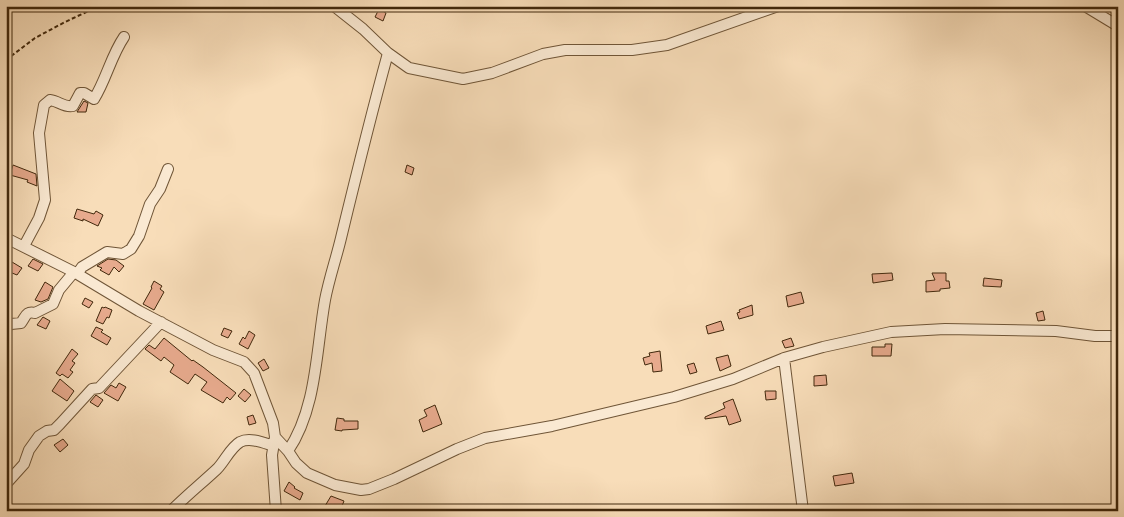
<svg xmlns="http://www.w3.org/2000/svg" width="1124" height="517" font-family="Cardo,serif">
  <rect width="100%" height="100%" fill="#f8ddb9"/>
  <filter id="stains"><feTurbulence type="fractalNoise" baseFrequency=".004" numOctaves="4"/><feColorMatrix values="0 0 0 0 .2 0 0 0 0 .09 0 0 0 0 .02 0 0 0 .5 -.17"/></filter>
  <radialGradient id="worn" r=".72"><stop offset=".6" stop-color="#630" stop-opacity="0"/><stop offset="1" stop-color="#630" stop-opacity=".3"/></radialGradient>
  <path fill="#e7aa8d" stroke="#41280c" d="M379,9L386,13L383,21L375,17Z
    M84,101L88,103L86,112H77Z
    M13,165L36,174L37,186L27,182L28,180L10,175Z
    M407,165L414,168L412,175L405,172Z
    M77,209L94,214L96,211L103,215L98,226L83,219V221L74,218Z
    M33,259L43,264L38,271L28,266Z
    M108,259L116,260L124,266L119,272L114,267L109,275L100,270L102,268L97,266Z
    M12,262L22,268L17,275L7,271Z
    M892,273L893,280L873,283L872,274Z
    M932,273H946V281H949L950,288L940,289V291L926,292V281L935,280Z
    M984,278L1002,280L1001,287L983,286Z
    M154,281L162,286L160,289L164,292L154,310L143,304L152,288L151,287Z
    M45,282L53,287L48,299L41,302L35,300Z
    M801,292L804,303L788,307L786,296Z
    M85,298L93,302L89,308L82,304Z
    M752,305L753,315L739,319L737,313L740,312L739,310Z
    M102,307L104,308L105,307L112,310L109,318L107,317L103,324L96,321Z
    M1043,311L1045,320L1038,321L1036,313Z
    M43,317L50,321L46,329L37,325Z
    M721,321L724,330L708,334L706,326Z
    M96,327L103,330L101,332L111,338L107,345L91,336Z
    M224,328L232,331L228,338L221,335Z
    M249,331L255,335L248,349L239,344L243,337L245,339Z
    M164,338L192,361L193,360L203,367L236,393L230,400L227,397L223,403L201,390L207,382L195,374L188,384L170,372L174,365L164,357L161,361L145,349L149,345L155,349Z
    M791,338L794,346L785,348L782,341Z
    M885,344H892L891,356H872V347H885Z
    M72,349L78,354L72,361L75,363L70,370L73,372L68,378L62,374L60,376L56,373Z
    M660,351L662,371L653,372L652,363L645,365L643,358L650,356L649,353Z
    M728,355L731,366L720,371L716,358Z
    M264,359L269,368L263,371L258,363Z
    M694,363L697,372L690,374L687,365Z
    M826,375L827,385L814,386V376Z
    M60,379L74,391L67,401L52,391Z
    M119,383L126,387L118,401L104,393L111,385L116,388Z
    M244,389L251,395L245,402L238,396Z
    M765,391H776V399L766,400Z
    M96,395L103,400L98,407L90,402Z
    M733,399L741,421L729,425L726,416L705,419V417L725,408L723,403Z
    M435,405L442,424L423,432L419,420L427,416L424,410Z
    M253,415L256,423L249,425L247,417Z
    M337,418L344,419V421H358V429L342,430V431L335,430Z
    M63,439L68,445L60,452L54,445Z
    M852,473L854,483L835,486L833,476Z
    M289,482L295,487L294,488L303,493L300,500L284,491Z
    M331,496L344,501L340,511H322Z"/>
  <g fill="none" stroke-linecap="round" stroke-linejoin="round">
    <defs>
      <path id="minor" d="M334,6L363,29L388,53L409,68L463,79L492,73L543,54L565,50H632L667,45L778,6
        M1085,6L1118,26
        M6,238L74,272L139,311L213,350L244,362L254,373L273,423L275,437L272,455L276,511
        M24,246L39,218L45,200L39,133L44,105L50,100C59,101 64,108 73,106L80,93H84L94,99C106,80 111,56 124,37
        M77,274L82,267L107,252L123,254L131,249L139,236L150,204L160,189L168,169
        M6,327L11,324L21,323C26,316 26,311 35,313L53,304L59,290L74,272
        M784,358L803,511
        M275,437L288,451L296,463L307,473L335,485L361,490L369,489L394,479L457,449L485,438L552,426L674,397L733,379L784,358L823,347L891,332L945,329L1056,331L1095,336H1118
        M288,451C317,408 316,350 325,300C329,279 336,259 341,238C356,176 371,115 388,53
        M6,484L24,464L29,450L39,436L47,431L54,430L60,424L92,389L99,388L161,322
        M171,511C186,496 202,483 217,469C225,461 230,448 240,442C250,437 264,443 274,446"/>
    </defs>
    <use href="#minor" stroke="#6f5537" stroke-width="12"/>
    <path stroke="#41280c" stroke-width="2" stroke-dasharray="4 2.5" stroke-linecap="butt" d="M6,60L35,38L65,22L99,6"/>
    <use href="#minor" stroke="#fae9d2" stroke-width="10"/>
  </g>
  <rect width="1124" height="517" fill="none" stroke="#f8ddb9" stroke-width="25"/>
  <rect x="8" y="8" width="1109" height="502" fill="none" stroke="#41280c" stroke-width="2.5"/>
  <rect x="12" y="12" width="1099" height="492" fill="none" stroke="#41280c"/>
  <rect width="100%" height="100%" filter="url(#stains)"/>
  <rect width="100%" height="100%" fill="url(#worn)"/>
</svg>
